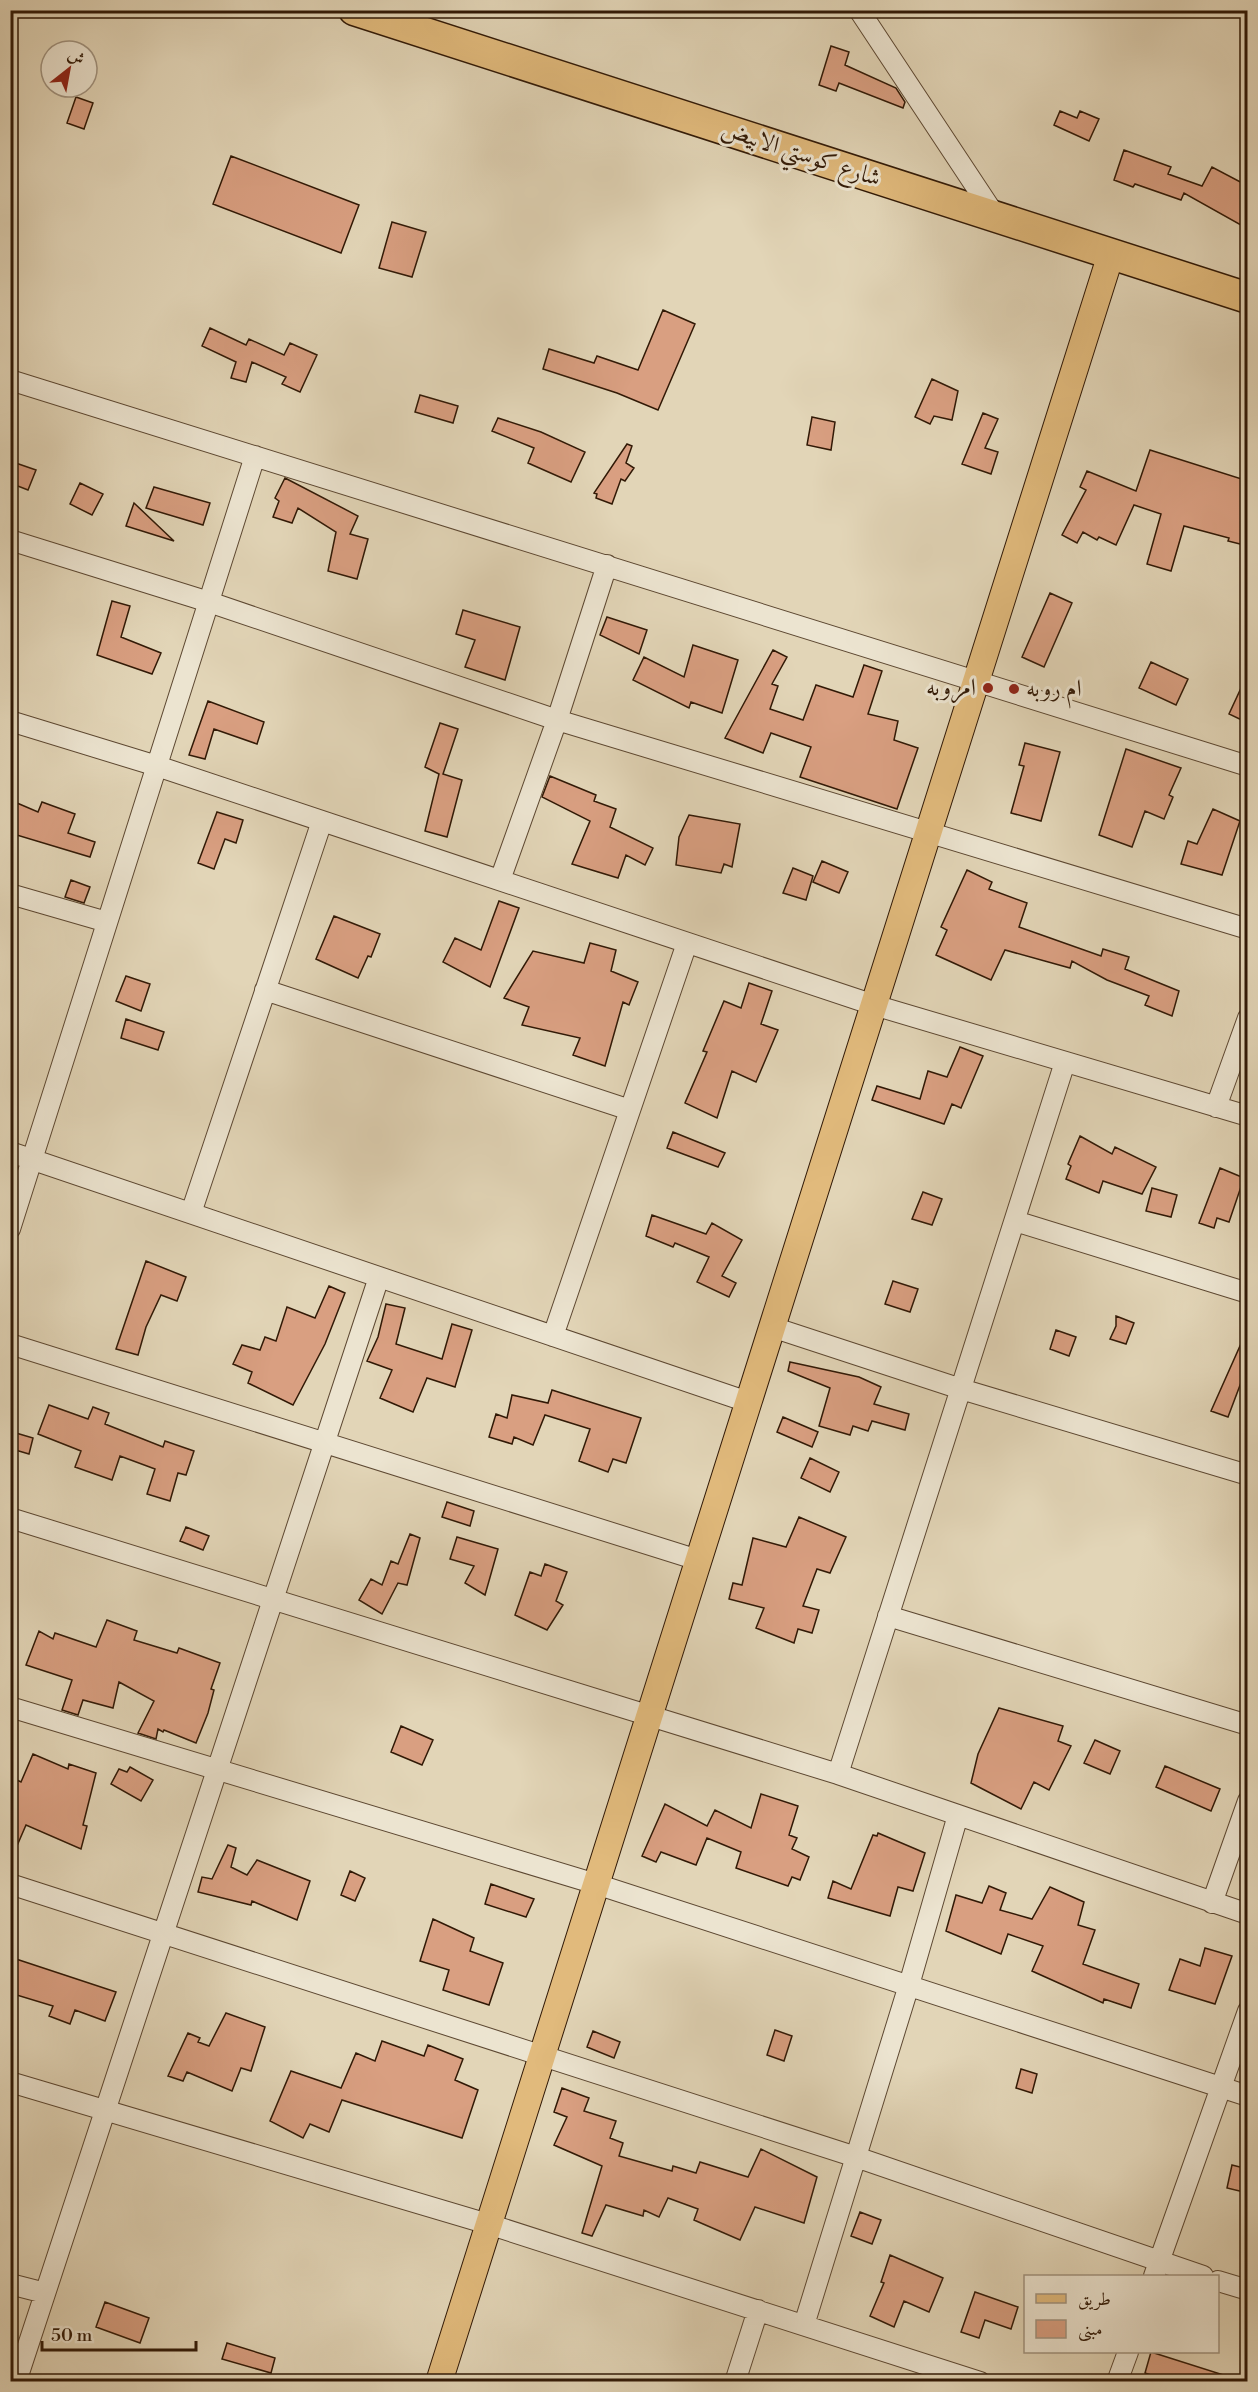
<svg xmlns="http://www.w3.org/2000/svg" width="1258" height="2392" font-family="'Libre Bodoni',Amiri,serif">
  <rect width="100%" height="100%" fill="#e2d5b7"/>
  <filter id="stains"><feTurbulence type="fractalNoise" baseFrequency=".00333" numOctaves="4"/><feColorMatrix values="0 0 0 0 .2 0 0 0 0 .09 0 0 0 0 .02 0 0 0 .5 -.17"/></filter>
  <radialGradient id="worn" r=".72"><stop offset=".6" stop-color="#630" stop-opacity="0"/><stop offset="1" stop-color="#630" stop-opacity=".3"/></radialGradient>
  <path fill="#d99f81" stroke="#311906" stroke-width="1.5" d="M831,46L849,52L845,65L896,88L905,102L903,108L839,83L836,91L819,85Z
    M76,97L93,103L84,129L67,123Z
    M1060,111L1077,118L1080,111L1099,119L1089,141L1054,125Z
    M1124,150L1171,167L1168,174L1202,186L1212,167L1248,186V229L1184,193L1181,200L1135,184L1133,187L1114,180Z
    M231,156L359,205L341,253L213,204Z
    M392,222L426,232L412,277L379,268Z
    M663,310L695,324L658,410L617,393L543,369L549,349L594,363L597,356L638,370Z
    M210,328L246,345L249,339L284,355L290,343L317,355L300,392L282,384L286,377L252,362L246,382L231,378L236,362L202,346Z
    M932,379L958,391L952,420L934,416L930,424L915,417Z
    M420,395L458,406L453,423L415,412Z
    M983,413L998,419L985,448L998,452L991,474L962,464Z
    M812,417L835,422L831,450L807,445Z
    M498,418L541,432L585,452L571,482L528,463L534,448L492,431Z
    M627,444L632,446L626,463L634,468L625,481L621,479L612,504L596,498L597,494L594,493Z
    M1150,450L1248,481V546L1228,541L1229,538L1184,526L1171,571L1147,564L1161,514L1134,505L1116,545L1099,537L1097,540L1083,532L1077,543L1062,535L1086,490L1080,487L1087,471L1136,491Z
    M10,461L36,470L28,490L10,483Z
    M285,478L358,516L350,534L368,539L357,579L328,571L336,532L298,508L292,523L273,517L279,501L275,498Z
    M80,483L103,494L92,515L70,504Z
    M154,487L210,503L203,525L146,508Z
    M134,503L174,541L126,526Z
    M1050,593L1072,603L1044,667L1022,657Z
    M112,601L130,606L121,637L161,653L152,674L97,655Z
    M463,610L520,627L505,680L465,667L475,640L456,634Z
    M607,617L647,630L639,654L600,635Z
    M693,645L738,660L722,713L691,702L689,708L633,680L644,657L684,677Z
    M773,650L787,657L772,684L778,686L770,709L803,720L816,685L853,697L864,665L882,671L868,714L898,721L894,740L918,748L897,809L800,777L811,747L771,733L763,753L725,738Z
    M1151,662L1188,679L1176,705L1139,688Z
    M1248,673V723L1229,714Z
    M208,701L264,722L257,744L214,729L205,759L189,755Z
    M440,723L458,729L443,774L462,780L447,837L425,831L439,774L425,767Z
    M1025,743L1060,752L1041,821L1011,813L1024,766L1019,765Z
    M1126,749L1181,768L1169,795L1173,797L1164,819L1145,811L1132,847L1099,835Z
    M550,776L596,795L594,801L616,809L610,827L653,848L645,865L626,855L618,878L572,864L590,821L542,797Z
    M10,800L38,812L42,802L75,814L68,833L95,842L90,857L10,833Z
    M1213,809L1240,821L1222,875L1181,864L1188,841L1197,844Z
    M217,812L243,820L236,843L225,839L214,869L198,863Z
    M689,815L740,824L732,867L724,864L721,873L676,865L679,837Z
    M822,861L848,872L839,893L813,882Z
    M793,868L813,876L806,900L783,893Z
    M967,870L992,882L989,889L1027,903L1019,927L1101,956L1103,949L1129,957L1125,969L1179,991L1172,1016L1145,1005L1149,996L1107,980L1072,961L1070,968L1005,950L991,980L936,955L947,930L941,927Z
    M71,880L90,887L84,903L65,897Z
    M499,901L519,908L490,987L443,962L455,938L481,950Z
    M334,916L380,934L371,957L368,956L358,978L316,959Z
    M590,943L616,950L611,971L638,982L629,1005L623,1002L605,1066L573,1055L580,1038L522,1025L529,1007L504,998L533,951L584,963Z
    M126,976L150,984L141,1011L116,1001Z
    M749,983L772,991L761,1024L778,1030L756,1082L732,1071L717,1118L685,1103L707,1052L703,1051L724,1001L741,1008Z
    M126,1019L164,1032L158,1050L121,1038Z
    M960,1047L983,1056L961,1108L952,1104L944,1124L872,1100L877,1086L920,1099L928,1071L947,1077Z
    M673,1132L725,1153L718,1167L667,1148Z
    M1080,1136L1112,1154L1115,1147L1156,1167L1142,1194L1103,1181L1099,1193L1066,1179L1071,1166L1068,1164Z
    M1220,1168L1244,1178L1229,1222L1217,1218L1214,1228L1199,1223Z
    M1152,1188L1177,1195L1171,1217L1146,1211Z
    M923,1192L942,1199L932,1225L912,1219Z
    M652,1215L706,1234L712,1223L742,1240L722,1276L736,1283L729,1297L697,1282L709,1257L675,1243L673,1247L646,1236Z
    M146,1261L186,1277L177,1301L161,1295L146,1327L138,1355L116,1349Z
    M893,1281L918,1289L910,1312L885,1304Z
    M329,1286L345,1293L325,1344L293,1405L248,1383L252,1372L233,1364L242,1345L260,1350L265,1337L276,1341L287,1307L315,1318Z
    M386,1304L405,1308L396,1344L442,1359L452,1324L472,1330L455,1387L427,1378L413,1412L380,1398L392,1370L367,1361L378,1337Z
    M1116,1316L1134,1323L1126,1344L1110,1339L1116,1326Z
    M1056,1330L1076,1337L1069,1356L1050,1349Z
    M1244,1337L1248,1338V1364L1228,1417L1211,1411Z
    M790,1362L859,1377L881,1387L874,1404L909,1414L905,1430L872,1421L868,1431L853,1426L850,1435L819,1426L830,1388L788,1371Z
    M552,1390L641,1418L626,1463L613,1459L608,1472L579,1461L590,1429L545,1415L533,1445L514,1437L512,1444L489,1437L496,1414L507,1418L512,1395L548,1403Z
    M49,1405L88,1419L93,1407L109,1413L105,1424L163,1447L165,1441L194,1451L186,1475L178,1473L170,1501L147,1494L155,1469L120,1456L112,1480L75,1467L81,1451L38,1434Z
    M783,1417L818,1432L812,1447L777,1432Z
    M16,1433L33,1438L29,1454L12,1449Z
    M810,1458L839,1472L830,1492L801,1478Z
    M447,1502L474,1511L470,1526L442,1517Z
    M799,1517L846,1537L830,1573L817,1569L803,1606L819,1610L812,1633L798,1629L794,1643L756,1628L764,1608L729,1599L733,1583L742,1585L753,1538L786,1547Z
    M186,1527L209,1536L203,1550L180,1541Z
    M410,1534L420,1538L407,1585L398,1583L382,1614L359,1600L371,1579L382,1585L391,1561L398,1564Z
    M457,1537L498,1549L485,1595L465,1583L474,1566L450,1559Z
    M545,1564L567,1572L556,1601L563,1605L547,1630L515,1615L530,1572L541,1576Z
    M107,1620L137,1631L134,1640L177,1653L179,1648L220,1663L211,1689L214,1690L208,1713L196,1743L164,1730L163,1732L158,1729L156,1739L138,1733L154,1701L119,1682L113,1708L83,1700L78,1715L62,1710L72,1680L26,1665L39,1631L53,1639L55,1633L96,1647Z
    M999,1708L1063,1726L1058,1741L1071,1746L1049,1790L1034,1782L1021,1809L971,1783L978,1754Z
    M401,1726L433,1740L422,1765L391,1752Z
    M1095,1740L1120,1751L1110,1774L1084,1763Z
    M33,1754L68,1769L69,1764L96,1773L83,1825L87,1826L81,1849L26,1825L10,1862V1791L15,1779L21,1782Z
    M1165,1766L1220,1789L1211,1811L1156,1787Z
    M130,1767L153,1780L141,1801L111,1784L119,1769L127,1772Z
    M761,1794L798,1806L789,1835L797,1838L792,1849L809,1857L800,1880L792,1877L788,1886L736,1868L741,1852L707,1838L696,1865L661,1852L656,1862L642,1856L665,1804L707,1826L715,1810L751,1828Z
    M878,1833L925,1853L913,1891L898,1887L890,1916L828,1898L833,1881L851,1889L873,1835L877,1836Z
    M228,1845L236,1848L231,1867L247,1875L257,1860L310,1881L297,1920L252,1901L251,1905L198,1892L202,1877L212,1879Z
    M350,1871L365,1878L355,1901L341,1895Z
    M491,1884L534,1899L526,1917L485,1904Z
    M989,1886L1006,1893L1000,1910L1032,1919L1050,1887L1084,1902L1078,1925L1095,1930L1083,1964L1139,1984L1131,2008L1104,1999L1103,2003L1032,1971L1043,1946L1008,1934L1001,1954L946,1931L956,1895L982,1903Z
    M433,1919L474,1938L470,1951L503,1963L489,2005L443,1990L449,1970L420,1961Z
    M1205,1948L1232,1956L1215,2004L1169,1990L1180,1959L1200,1966Z
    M10,1957L116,1992L105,2021L75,2010L70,2024L49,2016L53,2006L10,1993Z
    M226,2013L265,2027L251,2071L241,2068L232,2091L187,2072L183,2081L168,2076L188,2033L200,2038L198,2042L209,2046Z
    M775,2030L792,2036L784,2061L767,2055Z
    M593,2031L620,2042L614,2058L587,2047Z
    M382,2041L424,2056L428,2045L463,2059L455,2080L478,2090L462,2138L342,2100L329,2132L310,2124L303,2138L270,2121L291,2071L341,2088L356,2053L375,2061Z
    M1021,2069L1037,2074L1032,2093L1016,2088Z
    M562,2088L589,2098L584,2111L616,2121L610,2138L623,2143L619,2156L672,2171L673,2166L696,2173L700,2162L748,2177L761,2149L817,2177L804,2223L755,2207L740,2240L694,2220L698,2209L668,2198L659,2217L644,2210L643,2216L606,2205L592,2236L582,2233L602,2166L554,2145L567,2117L554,2112Z
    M1232,2165L1248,2169V2193L1227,2188Z
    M860,2212L881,2220L872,2244L851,2236Z
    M890,2255L943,2278L929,2312L904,2301L894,2327L870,2316L884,2283L881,2282Z
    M975,2292L1018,2307L1011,2329L985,2320L979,2338L961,2332Z
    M105,2302L149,2318L140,2343L96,2327Z
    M227,2343L275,2358L271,2373L222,2359Z
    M1151,2352L1233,2378V2382H1172L1145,2373Z"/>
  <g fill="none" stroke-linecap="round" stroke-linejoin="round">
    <defs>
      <path id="minor" d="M859,10L996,217
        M10,380L1248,766
        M10,540L209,602L557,720L1248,929
        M10,721L157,766L874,1005L1248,1116
        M500,880L557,720L607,565
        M10,894L107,922
        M265,990L630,1110
        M1216,1107L1248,1018
        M10,1152L748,1402
        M191,1213L322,821
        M1015,1221L1248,1293
        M10,1229L255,456
        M772,1327L961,1389L1248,1475
        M553,1336L687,943
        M10,1344L698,1560
        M10,1518L838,1774L1248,1914
        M888,1616L1248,1725
        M10,1707L596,1884L1248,2096
        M838,1774L1065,1062
        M10,1884L856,2157L1203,2276
        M1212,1903L1248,1801
        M10,2082L488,2224L980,2382
        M1154,2276L1248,2011
        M1218,2281L1248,2290
        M10,2284L45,2293
        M804,2325L909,1985L958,1815
        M16,2382L379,1277
        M735,2382L758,2310
        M1117,2382L1128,2352"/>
      <path id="major" d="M439,2382L1111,254"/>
      <path id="highway" d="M354,10L1248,298"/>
    </defs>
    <use href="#minor" stroke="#5d4832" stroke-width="22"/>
    <use href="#major" stroke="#311906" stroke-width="28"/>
    <use href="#highway" stroke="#311906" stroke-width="33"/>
    <use href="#minor" stroke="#ece4d0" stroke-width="20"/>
    <use href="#major" stroke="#e1ba7c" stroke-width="26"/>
    <use href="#highway" stroke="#e1ba7c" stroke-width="30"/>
  </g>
  <g fill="#8f2418" stroke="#ece4d0" stroke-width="2">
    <circle cx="988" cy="688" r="6"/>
    <circle cx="1014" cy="689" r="6"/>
  </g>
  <g text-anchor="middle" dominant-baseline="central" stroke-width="6" stroke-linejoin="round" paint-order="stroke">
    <g font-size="24" fill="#311906" stroke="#ece4d0">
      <text transform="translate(801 154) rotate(18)">شارع كوستي الابيض</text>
    </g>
    <g font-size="24" fill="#311906" stroke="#ece4d0" text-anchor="end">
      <text x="976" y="688">امروبه</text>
      <text x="1026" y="689" text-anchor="start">ام روبه</text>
    </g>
  </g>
  <rect width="1258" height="2392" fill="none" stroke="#e2d5b7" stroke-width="36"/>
  <rect x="12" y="12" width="1234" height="2368" fill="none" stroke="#311906" stroke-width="3"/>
  <rect x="18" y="18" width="1222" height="2356" fill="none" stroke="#311906" stroke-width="1.5"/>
  <rect x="1024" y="2275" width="195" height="78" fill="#ece4d0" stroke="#a1937f" stroke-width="1.5"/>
  <rect x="1036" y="2294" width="30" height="9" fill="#e1ba7c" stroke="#a1937f" stroke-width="1.5"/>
  <text x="1078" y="2305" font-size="18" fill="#311906">طريق</text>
  <rect x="1036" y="2320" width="30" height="18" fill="#d99f81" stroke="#a1937f" stroke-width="1.5"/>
  <text x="1078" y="2335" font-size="18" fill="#311906">مبنى</text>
  <g transform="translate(69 69) rotate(31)"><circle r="28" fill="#ece4d0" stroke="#a1937f" stroke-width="1.5"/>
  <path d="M0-4.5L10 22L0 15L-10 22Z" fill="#8f2418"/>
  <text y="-9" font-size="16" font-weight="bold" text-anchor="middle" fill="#311906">ش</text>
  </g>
  <path d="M42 2341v9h154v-9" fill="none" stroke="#311906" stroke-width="3"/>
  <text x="51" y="2341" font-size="18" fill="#311906" stroke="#ece4d0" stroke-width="4.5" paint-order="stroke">50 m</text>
  <rect width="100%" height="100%" filter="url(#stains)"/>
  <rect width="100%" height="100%" fill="url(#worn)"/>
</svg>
